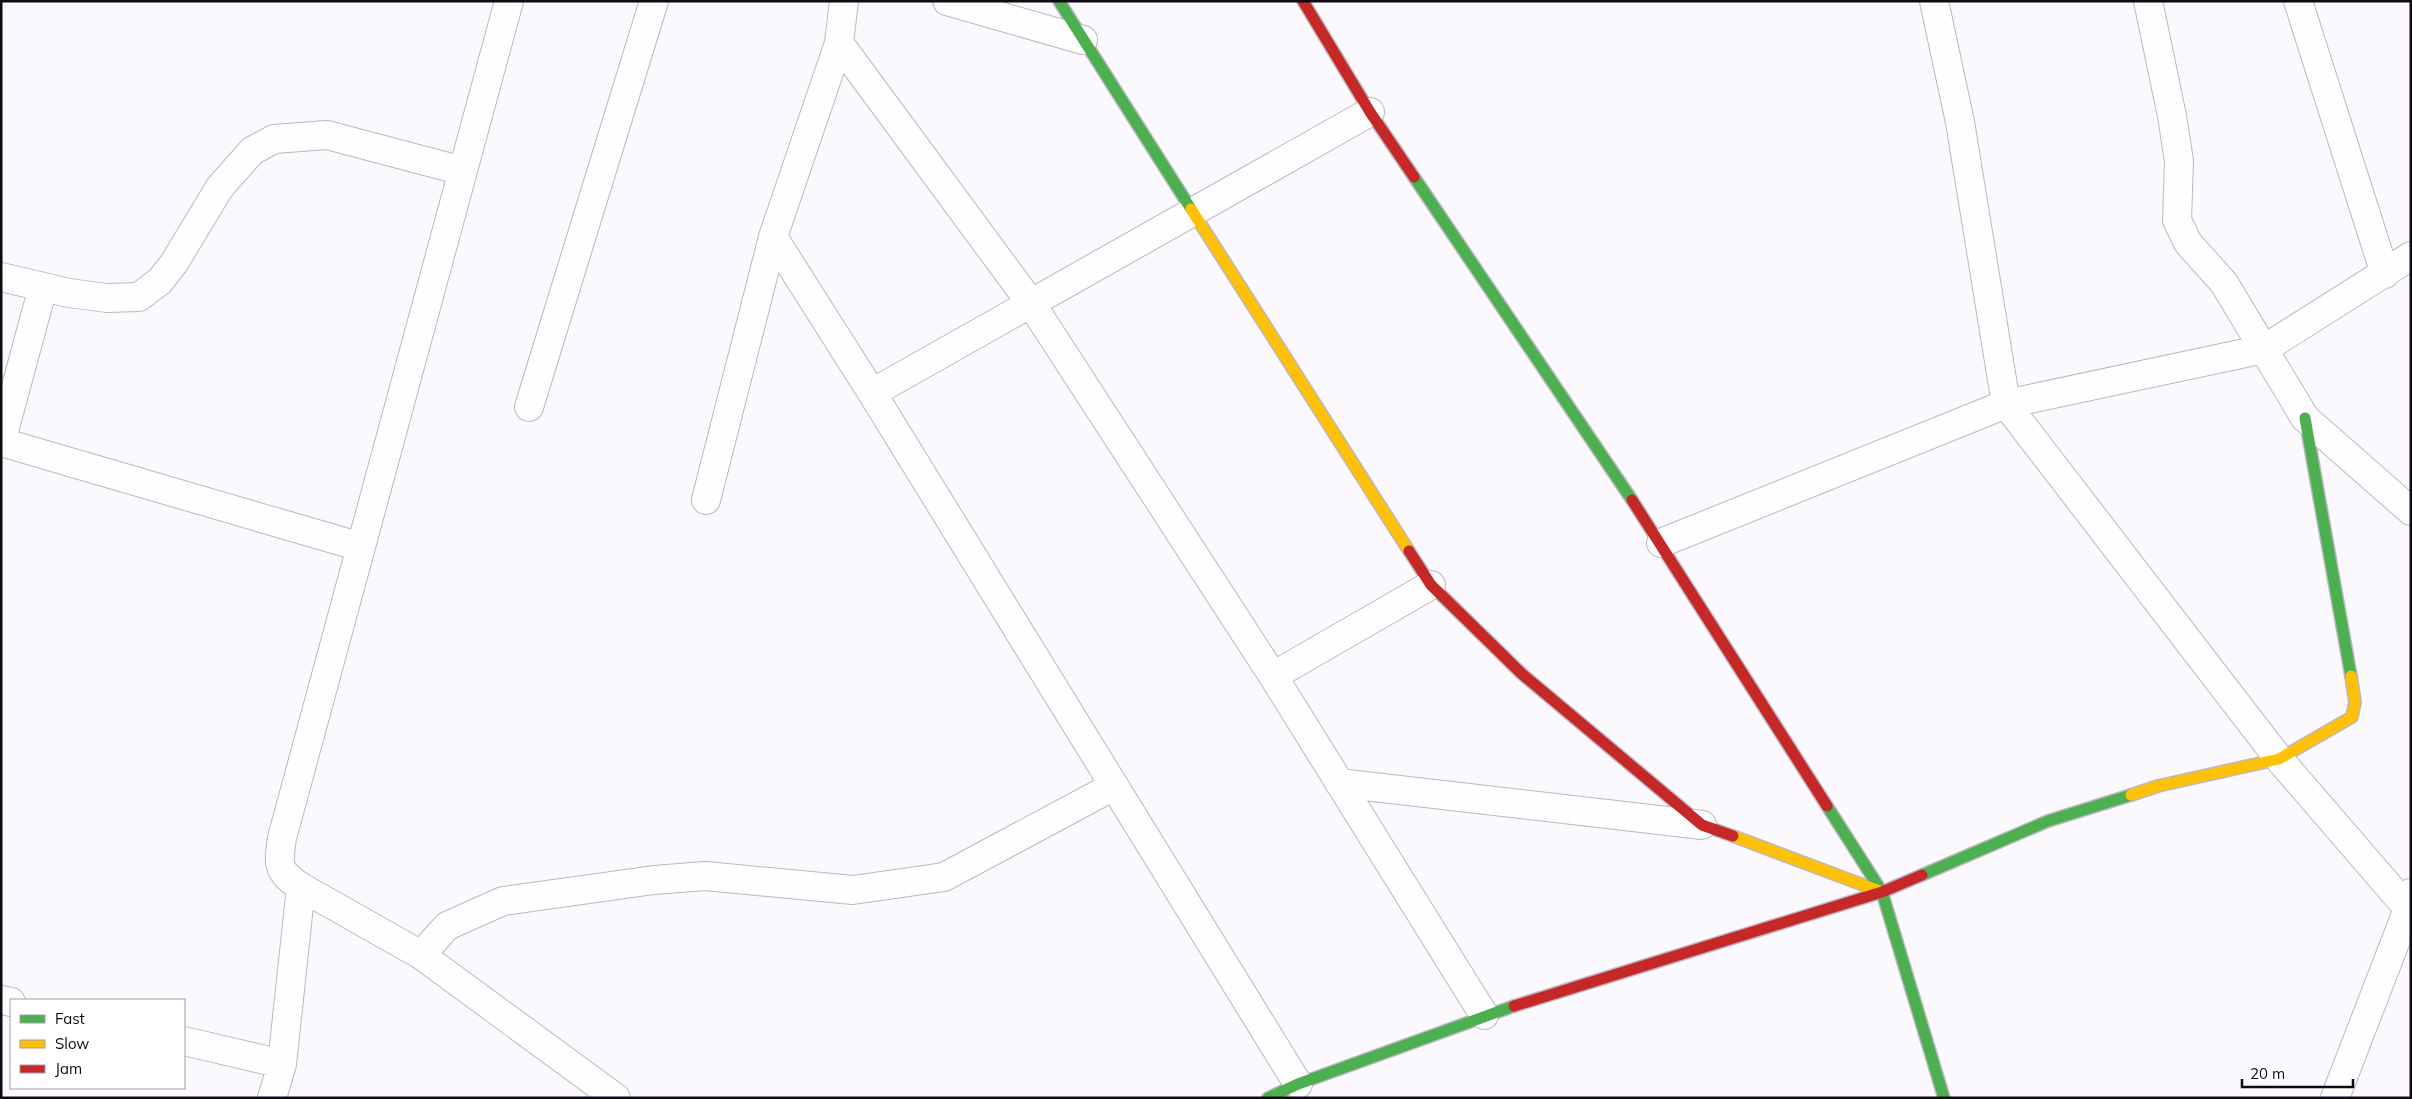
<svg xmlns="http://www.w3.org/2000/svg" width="2412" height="1099" font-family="Mulish,sans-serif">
  <rect width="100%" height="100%" fill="#fbf9fd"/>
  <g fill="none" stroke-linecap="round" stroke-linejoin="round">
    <defs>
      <path id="street" d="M947,1L1083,40
        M1934,1L1960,122L2006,404L2279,759L2411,912
        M2148,1L2172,116L2179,161L2177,220L2188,243L2224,283L2305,418L2411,511
        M2298,1L2385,274
        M839,43L1030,302L1273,676L1484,1015
        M773,237L872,393L1298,1084
        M1,277L69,293L107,298L139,297L160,281L174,263L220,187L252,151L274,139L327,135L463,171
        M872,393L1370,112
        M529,407L654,1
        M1,442L361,547
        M1,442L43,287
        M706,500L773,237L839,43L844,1
        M1661,543L2006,404L2264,349L2411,256
        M1273,676L1431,585
        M1339,783L1702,825
        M301,887L421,955L616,1098
        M421,955L447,926L503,901L654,880L705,876L853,890L944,877L1114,786
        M1,1000L11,1002
        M184,1041L282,1064
        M272,1098L282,1064L301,887C277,871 278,866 282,838L509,1
        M2335,1098L2408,909L2410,893"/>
      <path id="fast" d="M1059,1L1191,209
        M1414,177L1632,500
        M2305,418L2351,676
        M1827,806L1882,892L1944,1098
        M1922,875L2048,821L2131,795
        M1268,1098L1298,1084L1514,1006"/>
      <path id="slow" d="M1191,209L1409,551
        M2131,795L2158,786L2279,759L2352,717L2355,702L2351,676
        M1733,836L1882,892"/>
      <path id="jam" d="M1303,1L1370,112L1414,177
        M1632,500L1827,806
        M1409,551L1431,585L1522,674L1702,825L1733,836
        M1514,1006L1882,892L1922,875"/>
    </defs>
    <use href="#street" stroke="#bbb8bf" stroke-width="30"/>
    <use href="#fast" stroke="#bbb8bf" stroke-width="14"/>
    <use href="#slow" stroke="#bbb8bf" stroke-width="14"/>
    <use href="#jam" stroke="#bbb8bf" stroke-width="14"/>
    <use href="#street" stroke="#fefeff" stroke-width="28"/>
    <use href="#fast" stroke="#4caf50" stroke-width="11"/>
    <use href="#slow" stroke="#ffc107" stroke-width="11"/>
    <use href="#jam" stroke="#c62828" stroke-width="11"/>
  </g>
  <rect width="2412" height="1099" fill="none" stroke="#0f0a13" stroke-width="5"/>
  <rect x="10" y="999" width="175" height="90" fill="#ffffff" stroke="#9f9da1"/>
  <rect x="20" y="1015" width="25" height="8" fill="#4caf50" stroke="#9f9da1"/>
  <text x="55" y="1024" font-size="15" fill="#0f0a13">Fast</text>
  <rect x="20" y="1040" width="25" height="8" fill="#ffc107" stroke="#9f9da1"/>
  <text x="55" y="1049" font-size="15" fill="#0f0a13">Slow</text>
  <rect x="20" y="1065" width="25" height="8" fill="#c62828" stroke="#9f9da1"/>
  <text x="55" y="1074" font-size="15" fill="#0f0a13">Jam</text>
  <path d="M2242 1079v8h111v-8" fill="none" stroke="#0f0a13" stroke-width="2.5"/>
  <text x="2250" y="1079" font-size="15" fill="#0f0a13" stroke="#ffffff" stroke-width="4" paint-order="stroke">20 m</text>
</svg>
